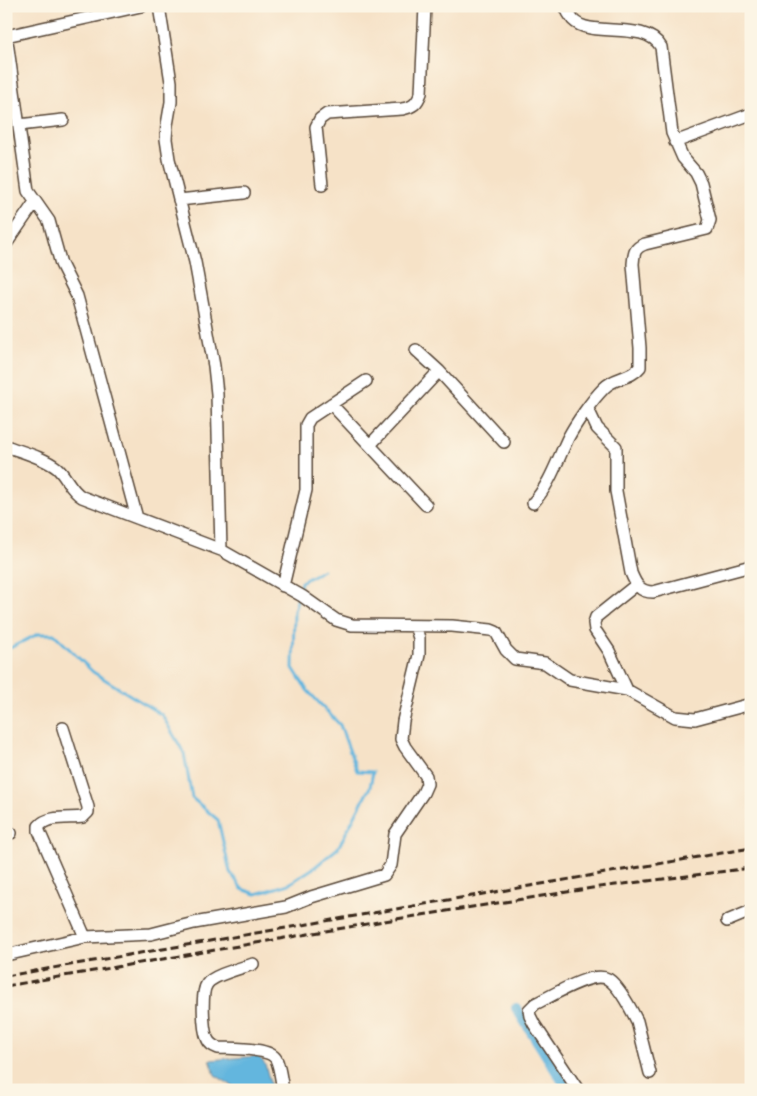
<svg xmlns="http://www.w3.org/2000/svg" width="757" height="1096" font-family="Alegreya,serif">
  <rect width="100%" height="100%" fill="#fcf5e5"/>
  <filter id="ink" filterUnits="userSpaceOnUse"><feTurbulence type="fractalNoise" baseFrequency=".02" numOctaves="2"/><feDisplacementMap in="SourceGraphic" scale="10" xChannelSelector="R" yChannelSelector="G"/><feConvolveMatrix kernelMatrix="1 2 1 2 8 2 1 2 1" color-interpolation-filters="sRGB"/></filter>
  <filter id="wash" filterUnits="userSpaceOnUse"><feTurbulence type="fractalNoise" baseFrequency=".0096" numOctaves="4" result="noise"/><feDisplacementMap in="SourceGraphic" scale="20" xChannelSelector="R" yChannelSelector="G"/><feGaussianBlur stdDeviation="1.12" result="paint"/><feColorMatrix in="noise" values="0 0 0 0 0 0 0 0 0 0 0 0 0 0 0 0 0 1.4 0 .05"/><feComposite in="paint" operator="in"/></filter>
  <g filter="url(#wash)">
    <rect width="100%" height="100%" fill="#f6e2c7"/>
    <path fill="#63b6de" stroke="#4f707e" d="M258,1056L265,1064L272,1090H239L215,1075L210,1060Z"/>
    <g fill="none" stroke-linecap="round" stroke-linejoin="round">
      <path stroke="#63b6de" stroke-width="3" d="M299,591L301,582L323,570
        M6,650L38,634H54L93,672L162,715L184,753L192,798L218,820L230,872L242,889L256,894L289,884L315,867L338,848L370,787L373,772L357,771L340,725L307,690L293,668L294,611L298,597"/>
      <path stroke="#63b6de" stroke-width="10" d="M516,1008L568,1090"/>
    </g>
  </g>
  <g filter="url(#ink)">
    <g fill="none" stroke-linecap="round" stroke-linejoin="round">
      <defs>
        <path id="street" d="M159,6L171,82V102L167,125L166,139L169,159L195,262L214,366L217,394L221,550
          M6,34L28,191L49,221L61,264L77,296L137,518
          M6,36L141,6
          M19,125L63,120
          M675,142L751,114
          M322,185L316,127L320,119L327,114L402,109C413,107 417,104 421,93L425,6
          M179,200L244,193
          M6,244L35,202
          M416,350L439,371L504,442
          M331,404L426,505
          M588,409L597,428L616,447V491L631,573C636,585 640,592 653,592L751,566
          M370,445L439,371
          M6,446C22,452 43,457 57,468C67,477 70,490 82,497L221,550L302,596L336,620L352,625L452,626L491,630L496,632L506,650L515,659L545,663L570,680L627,690L675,717L695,719L751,704
          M533,503C550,484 557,461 568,438C576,423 592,400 604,388C614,377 631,379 640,367V348L633,264C634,253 634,248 645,244L707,229L710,220L701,183L696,173L683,158L672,133L661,47C645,19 591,39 573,20C570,16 567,11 565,6
          M283,586L306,490V425L310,418L366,381
          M627,690L609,651L595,630L594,623L596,617L636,585
          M63,728L88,807V812L83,817C70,819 48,815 39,826V831L85,937
          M6,834L11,833
          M727,921L751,911
          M6,955L85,937L151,934L194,923L286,907L311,897L384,875L391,865L395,834L423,793L427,784L426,776L405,747L401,739L403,721L419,655V638L415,626
          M253,964C242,968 213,975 207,984C201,992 203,1029 207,1038C209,1044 213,1046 218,1048C231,1049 269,1047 276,1059C280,1067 281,1080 283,1090
          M578,1090L534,1024L530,1016L529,1010L535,1004C550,997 592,970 608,979C619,986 631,1009 637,1021L650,1073"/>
      </defs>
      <use href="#street" stroke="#574637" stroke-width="14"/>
      <use href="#street" stroke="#fff" stroke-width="11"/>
      <path stroke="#3b2a1e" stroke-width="3" stroke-dasharray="8 4" stroke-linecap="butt" d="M6,976L751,848
        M6,986L378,922L599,887L751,868"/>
    </g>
  </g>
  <rect width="757" height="1096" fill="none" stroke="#fcf5e5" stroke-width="25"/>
</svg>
